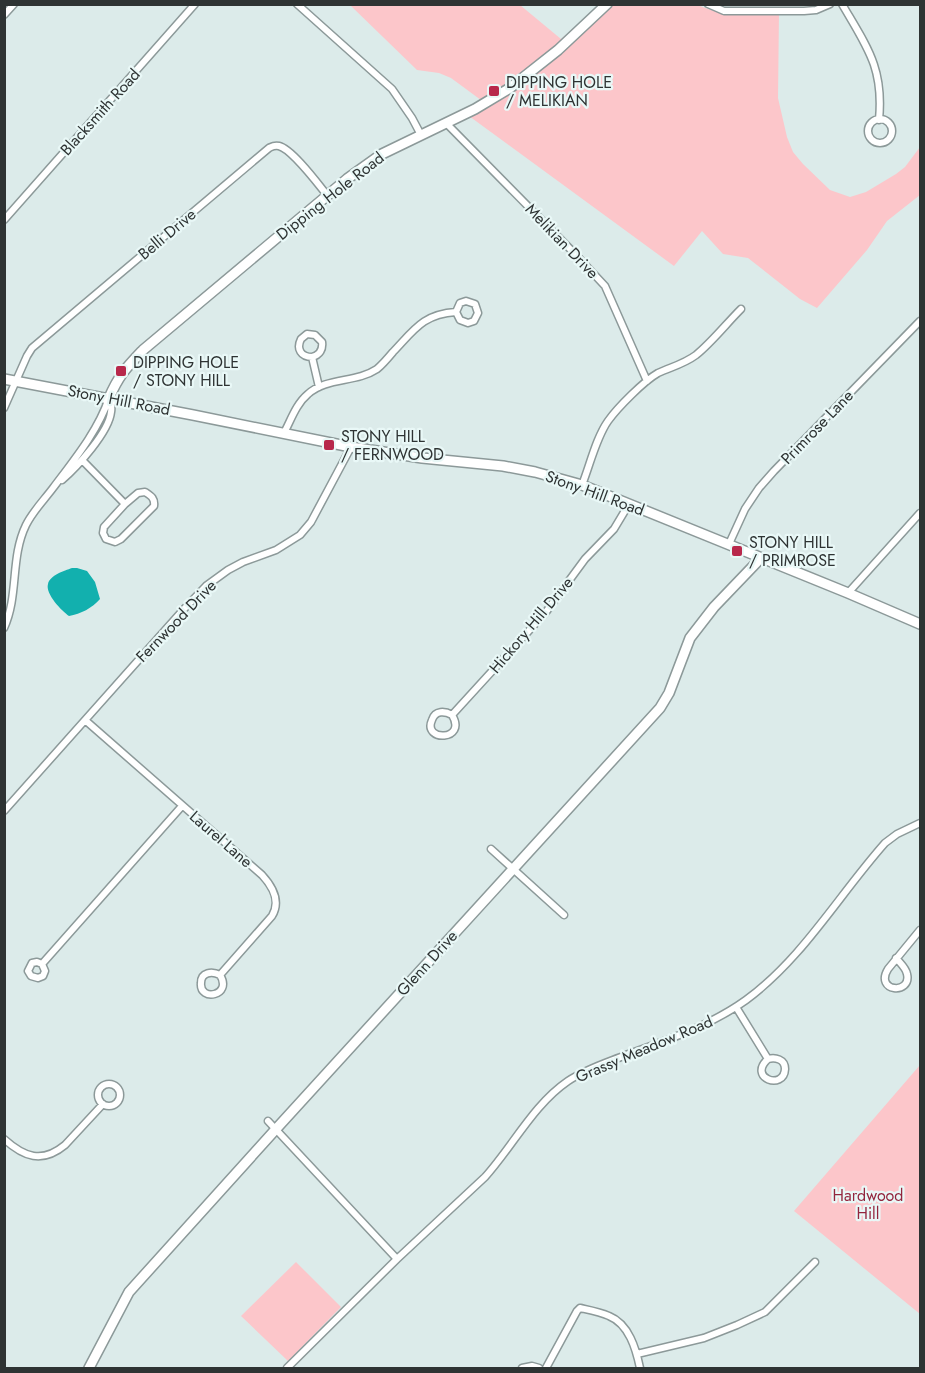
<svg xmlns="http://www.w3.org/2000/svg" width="925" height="1373" font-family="Jost,sans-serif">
  <rect width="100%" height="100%" fill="#dcebea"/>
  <path fill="#fcc6ca" d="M694,4L714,11L779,12L778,98L787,137L793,152L803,164L830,190L850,197L866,192L896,174L905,167L920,147V195L887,221L867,250L817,308L800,299L748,258L723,254L702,231L674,266L469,116L485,103L451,78L439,73L417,70L350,5H520L561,39L600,5Z
    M920,1065V1314L794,1211Z
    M296,1262L341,1307L288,1361L241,1316Z"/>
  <path fill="#12b0ae" d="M72,568H77L87,571L95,582L100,599C92,608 81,614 69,616C62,611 45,594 48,584C50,575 64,571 72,568Z"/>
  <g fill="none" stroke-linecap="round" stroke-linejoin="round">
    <defs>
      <path id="street" d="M297,4L392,89L412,118L421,135
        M708,4L724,11H804L816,10L830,4
        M842,4C867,47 884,68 879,120
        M4,15L14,4
        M868 131a12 12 0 1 1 24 0a12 12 0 1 1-24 0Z
        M447,124L576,255L605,286L647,381
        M4,220L195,4
        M312,357C320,355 323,349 322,342L315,335L307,334L301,339C296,349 301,357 312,357L319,387
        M4,408L27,356L32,348L269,148C273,146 274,145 279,146C292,149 318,184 327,195
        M284,433C291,420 296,404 308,394C327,377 356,383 377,369C383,364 388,358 393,352C414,330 423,314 456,312L460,320L468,323L474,321L478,313L475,304L466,301L460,303L456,312
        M82,460L125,504L104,527L103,533L106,539L115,542L121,539L154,506C155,498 151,496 145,492L138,493L125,504
        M62,480C77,467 109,432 111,412C112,407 111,403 109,398
        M582,485C590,465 596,438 608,421C618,407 644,381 658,373C671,367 684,364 696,355C712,342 726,324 741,309
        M729,544L745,509L759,488L774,471L920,321
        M848,593L920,513
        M4,628C19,595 10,558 26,525C33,511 44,500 53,488C74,460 98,431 109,398
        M452,715C445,711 435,710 432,720C422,742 468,741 452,715L546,612L585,559L614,529L629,504
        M85,720L262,875C273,887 281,901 272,916L220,975C233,996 199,1002 201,983C201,972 212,971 220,975
        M4,811L184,609L206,586L228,570L243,562L276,550L300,535L311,522L351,447
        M491,849L564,915
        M896,958C900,963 906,968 907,974C912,995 874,992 888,969L920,930
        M42,964L37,962L32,963L28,971L31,976L38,978L43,976L45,971L42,964L182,806
        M736,1007L768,1059C747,1078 784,1091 785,1069C785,1059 775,1057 768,1059
        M98 1095a11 11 0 1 1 22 0a11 11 0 1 1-22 0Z
        M268,1121L397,1259
        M4,1139C24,1157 42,1164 65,1145L103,1104
        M637,1354L704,1338L737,1325L765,1312L815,1262
        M287,1368L397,1259L485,1177C513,1146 533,1105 568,1081C586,1069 606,1063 626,1055C667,1040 710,1026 746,1000C803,958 838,896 885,843L897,834L920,823
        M522,1368L532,1366L539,1368
        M546,1368L577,1311L580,1308C589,1310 600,1312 609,1316C629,1324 636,1349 640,1368"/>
      <path id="secondary" d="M4,379L193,415L351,447L422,458L503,466L535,472L582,485L848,593L920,624
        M109,398C119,375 126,368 143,350L347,179L382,154L475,109L510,88L558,50L607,4
        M89,1368L129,1292L276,1129L660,708L669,693L690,638L714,607L761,558"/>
    </defs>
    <use href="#street" stroke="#8c9999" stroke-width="9"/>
    <use href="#secondary" stroke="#8c9999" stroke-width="12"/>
    <use href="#street" stroke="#fff" stroke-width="6"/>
    <use href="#secondary" stroke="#fff" stroke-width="9"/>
  </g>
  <g fill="#b8284b" stroke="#e9f8f7" stroke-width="2">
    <rect x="488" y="85" width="12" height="12" rx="3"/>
    <rect x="115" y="365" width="12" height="12" rx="3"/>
    <rect x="323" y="439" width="12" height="12" rx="3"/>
    <rect x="731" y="545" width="12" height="12" rx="3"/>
  </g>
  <g text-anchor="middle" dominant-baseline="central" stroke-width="4.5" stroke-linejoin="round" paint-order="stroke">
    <g font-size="16" fill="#2e3333" stroke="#e9f8f7" text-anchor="start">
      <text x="506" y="82">DIPPING HOLE<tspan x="506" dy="18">/ MELIKIAN</tspan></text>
      <text x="133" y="362">DIPPING HOLE<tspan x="133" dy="18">/ STONY HILL</tspan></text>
      <text x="341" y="436">STONY HILL<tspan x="341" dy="18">/ FERNWOOD</tspan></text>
      <text x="749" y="542">STONY HILL<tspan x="749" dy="18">/ PRIMROSE</tspan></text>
    </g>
    <g font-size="16" fill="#2e3333" stroke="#e9f8f7">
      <text transform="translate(100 112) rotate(-48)">Blacksmith Road</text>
      <text transform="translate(330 196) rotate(-38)">Dipping Hole Road</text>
      <text transform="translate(167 234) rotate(-40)">Belli Drive</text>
      <text transform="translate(562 241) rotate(46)">Melikian Drive</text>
      <text transform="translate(119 400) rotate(11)">Stony Hill Road</text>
      <text transform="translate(817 427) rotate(-46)">Primrose Lane</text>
      <text transform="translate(595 493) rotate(20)">Stony Hill Road</text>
      <text transform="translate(176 621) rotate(-46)">Fernwood Drive</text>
      <text transform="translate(531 625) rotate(-50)">Hickory Hill Drive</text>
      <text transform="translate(221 839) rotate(41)">Laurel Lane</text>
      <text transform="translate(427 963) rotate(-48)">Glenn Drive</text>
      <text transform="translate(644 1049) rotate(-23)">Grassy Meadow Road</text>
    </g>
    <g font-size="16" fill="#93253d" stroke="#e9f8f7">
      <text x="868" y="1195">Hardwood<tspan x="868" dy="18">Hill</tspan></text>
    </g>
  </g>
  <rect width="925" height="1373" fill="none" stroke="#2e3333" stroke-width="12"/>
</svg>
